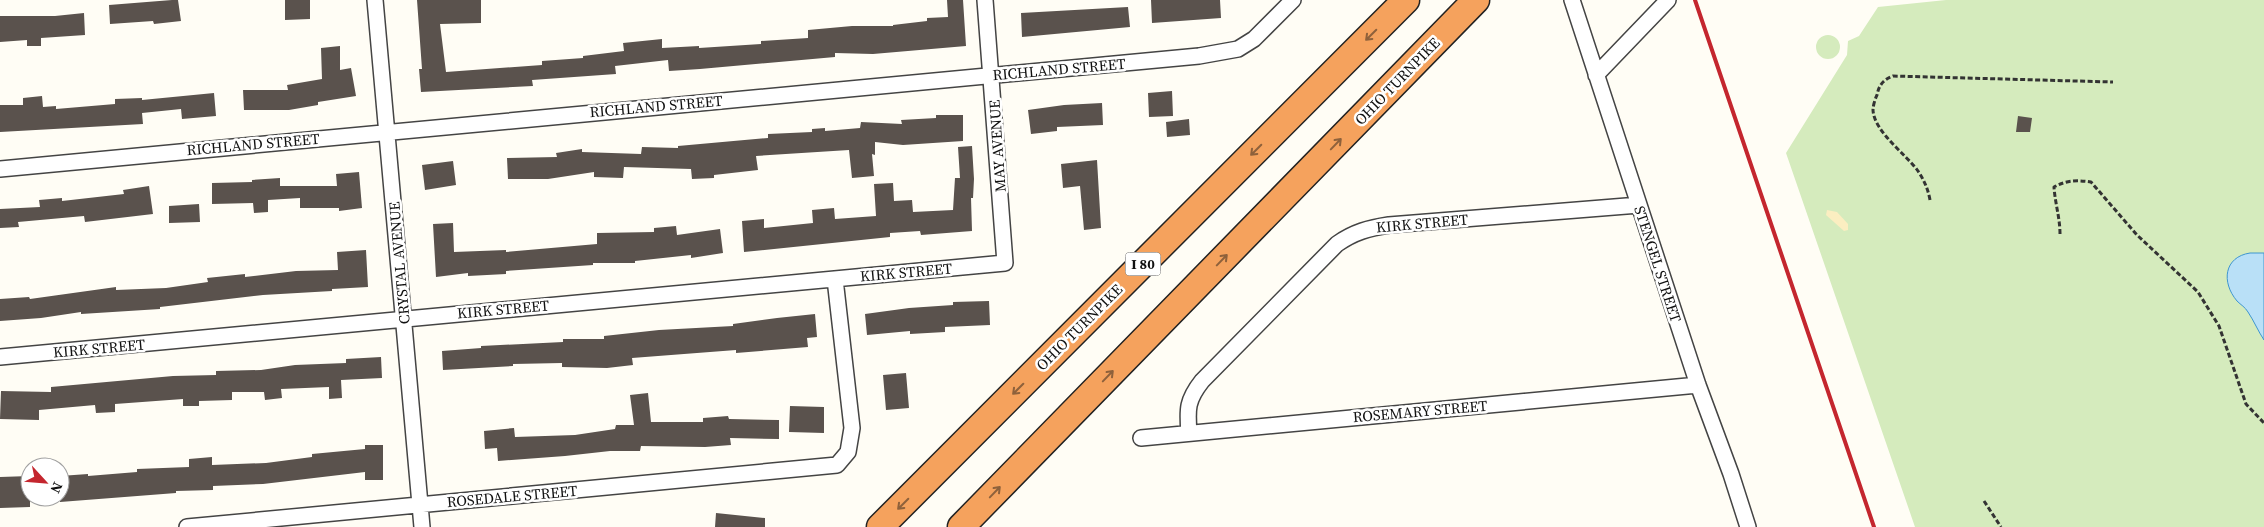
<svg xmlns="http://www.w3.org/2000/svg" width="2264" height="527" font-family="'Source Serif 4',serif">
  <rect width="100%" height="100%" fill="#fffdf5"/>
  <path fill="#d5ebbd" d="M1946,0H2264V527H1915L1786,153L1847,55L1848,41L1859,36L1878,7Z
    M1816 47a12 12 0 1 1 24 0a12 12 0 1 1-24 0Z"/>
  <path fill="#fbeec1" d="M1827,210L1837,212L1848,224V230L1844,231L1826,215Z"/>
  <path fill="#b9e0f7" stroke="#3f96cf" d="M2250,253H2264V340C2258,331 2254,321 2248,312C2245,307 2241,305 2237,301C2221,282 2224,257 2250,253Z"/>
  <path fill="#5a524d" d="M172,0H178L181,21L154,24L153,21L110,24L109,5Z
    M285,0H310V19L285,20Z
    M417,0H481V23L440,24L446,72L542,65V61L583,58V56L624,51L623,43L662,39V48L699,46V48L761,44V41L808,38V30L852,26H893V25L927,21V18L948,17L947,0H963L966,46L873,54L835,53V57L700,69L669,71L668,60L615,66L616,74L532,80L533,86L421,92L419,69H422Z
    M1151,0H1220L1221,18L1152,23Z
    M1128,7L1130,27L1022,37L1021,13Z
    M84,13L85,35L41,38V46H27V40L0,42V16H55Z
    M340,46V70L351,68L356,96L318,102V105L289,110H244L243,90H288L287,85L322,79L321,48Z
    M1172,91L1173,116L1149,117L1148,93Z
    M214,93L216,116L182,119L181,109L142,113L143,124L0,132V105H23V98L42,96L43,107L56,106V109L115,104V99L142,98V100Z
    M1102,103L1103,125L1057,127V131L1031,134L1028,110L1064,105Z
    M936,115H963V141L903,145L875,142V155L872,154L874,176L852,178L849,150L756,156L758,170L714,175V178L692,179L691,169L624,167L623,178L594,177V172L548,179H508L507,158L557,157L556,153L582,149V152L641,154L642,147L678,148V146L768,138V134L812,132V129L825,128V131L860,128L861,122L902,124L901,120L936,118Z
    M2018,116L2032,118L2030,132H2016Z
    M1189,119L1190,135L1167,137L1166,122Z
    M972,146L974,179L973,198H971L972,231L921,235L920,231L890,233V237L744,252L742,221L764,219V228L813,223L812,210L834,208L835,219L876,216L874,184L893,183L894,201L912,200L913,212L953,210L955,178H960L958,147Z
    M1097,160L1101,228L1084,230L1080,186L1063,188L1061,164Z
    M453,161L456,185L425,190L422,165Z
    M359,172L362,208L339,211V208H300V198L268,200V212L254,213L253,203L212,204V183L252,182V180L280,178V186H337L336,174Z
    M149,186L153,214L85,222L84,216L18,222L19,227L0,228V209L40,207L39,200L62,198V201L124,194L123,190Z
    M199,204L200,222L169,223V206Z
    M453,223L454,252L506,250V252L597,244V233L654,232V228L676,226L677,235L720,229L723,253L691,258V255L635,261V263H593V265L506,271V274L468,276V273L436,277L433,224Z
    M366,250L368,287L332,289V291L263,295L160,307V309L81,314V312L41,318L0,321V299L29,297L30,299L116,287V290L166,288L208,282L207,278L245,274V277L296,271L338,270L337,252Z
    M989,301L990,325L945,327V332L910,334V331L867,335L865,314L909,308L953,305V302Z
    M815,314L817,337L807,338L808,347L736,353V350L632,358L633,365L607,368L562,367V363L513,364V366L443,370L442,351L481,348V346L563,342V339H604V336L659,330L733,326V324L777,318Z
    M381,357L382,378L341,380L342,398L329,399V387L281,389L282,398L265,400L264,392H232V400L199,401V406H183V399L115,404V412L96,413L95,405L39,410V420L0,419L1,391L51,392V387L173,376L216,375V371L261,370L295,365L346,363V359Z
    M906,373L909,408L886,410L883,375Z
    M648,393L651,422H703V418L728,416L729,419L779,420V439L730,438L731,445L705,447L641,446L640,451H610L565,456L498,461L497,448L485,449L484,431L514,428L515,437L575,435L615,429L616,425H634L630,395Z
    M790,406L824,407V433L789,432Z
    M365,445H383V480H365V472L263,484L213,486V490L176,491V493L60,502V476L88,474V476L137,472V469L189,467V459L212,457V465L266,463L312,457V454L365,449Z
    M30,476V507L0,508V477Z
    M716,513L765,518V527H715Z"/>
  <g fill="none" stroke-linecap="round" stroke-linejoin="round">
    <defs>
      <path id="street" d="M375,0L422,527
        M1572,0L1698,385L1731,474L1748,527
        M1596,75L1668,0
        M0,169L1199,56L1238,49L1254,39L1293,0
        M0,357L1005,263L985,0
        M1189,433C1187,409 1187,400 1202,381L1337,244C1354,232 1369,228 1389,225L1639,205
        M1141,438L1698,385
        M187,527L837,465L848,452L852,428L835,279"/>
      <path id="highway" d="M880,527L1406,0
        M961,527L1476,0"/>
    </defs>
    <use href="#street" stroke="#444" stroke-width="18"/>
    <use href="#highway" stroke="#222" stroke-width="29"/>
    <path stroke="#333" stroke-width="3" stroke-dasharray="5 2.5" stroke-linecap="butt" d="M1930,200C1928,189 1924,180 1918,171C1907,155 1874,132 1873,110C1873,106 1875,99 1877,95C1879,85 1883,80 1893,76L2113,82
      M2060,234C2060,218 2055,203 2054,187C2067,180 2077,180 2091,182L2137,235L2198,292L2219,326L2246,404L2264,423
      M1984,501L2001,527"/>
    <use href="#street" stroke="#fff" stroke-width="15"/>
    <use href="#highway" stroke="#f5a25d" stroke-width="26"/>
    <path stroke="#c4262e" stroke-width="4" d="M1695,0L1874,527"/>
  </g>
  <defs><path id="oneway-shaft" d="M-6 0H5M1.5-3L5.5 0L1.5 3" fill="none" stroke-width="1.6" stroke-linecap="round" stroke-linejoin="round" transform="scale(1.25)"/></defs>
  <g stroke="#8e613b">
    <use href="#oneway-shaft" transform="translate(1371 35) rotate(135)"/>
    <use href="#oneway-shaft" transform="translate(1336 144) rotate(-46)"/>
    <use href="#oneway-shaft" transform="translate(1256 150) rotate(135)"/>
    <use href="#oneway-shaft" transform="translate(1222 260) rotate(-46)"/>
    <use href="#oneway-shaft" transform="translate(1108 376) rotate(-46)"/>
    <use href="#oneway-shaft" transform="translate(1018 389) rotate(135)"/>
    <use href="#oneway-shaft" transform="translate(995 492) rotate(-46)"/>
    <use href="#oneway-shaft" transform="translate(903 504) rotate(135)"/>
  </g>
  <g text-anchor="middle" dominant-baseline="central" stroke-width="5" stroke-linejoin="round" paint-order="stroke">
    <rect fill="#fff" stroke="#585858" stroke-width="1" x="1125.5" y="252.5" width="35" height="23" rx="4"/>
    <g font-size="14" font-weight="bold" fill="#111">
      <text x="1143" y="264">I 80</text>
    </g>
    <g font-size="15" fill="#111" stroke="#fff">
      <text transform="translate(1059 69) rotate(-5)">RICHLAND STREET</text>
      <text transform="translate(1397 81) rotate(-46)">OHIO TURNPIKE</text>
      <text transform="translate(656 106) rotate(-5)">RICHLAND STREET</text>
      <text transform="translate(253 144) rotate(-5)">RICHLAND STREET</text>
      <text transform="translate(997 146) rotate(-94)">MAY AVENUE</text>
      <text transform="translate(1422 223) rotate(-5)">KIRK STREET</text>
      <text transform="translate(399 263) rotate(-95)">CRYSTAL AVENUE</text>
      <text transform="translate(1658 264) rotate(72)">STENGEL STREET</text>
      <text transform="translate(906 272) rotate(-5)">KIRK STREET</text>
      <text transform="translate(503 309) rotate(-5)">KIRK STREET</text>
      <text transform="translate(1079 327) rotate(-45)">OHIO TURNPIKE</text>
      <text transform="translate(99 348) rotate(-5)">KIRK STREET</text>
      <text transform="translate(1420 411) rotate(-5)">ROSEMARY STREET</text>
      <text transform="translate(512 496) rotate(-5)">ROSEDALE STREET</text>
    </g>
  </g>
  <g transform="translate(45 482) rotate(116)"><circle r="24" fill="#ffffff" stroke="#a0a0a0"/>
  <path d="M0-4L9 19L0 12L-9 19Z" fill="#c4262e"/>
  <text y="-8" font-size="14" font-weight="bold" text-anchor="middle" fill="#111111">N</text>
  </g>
</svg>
